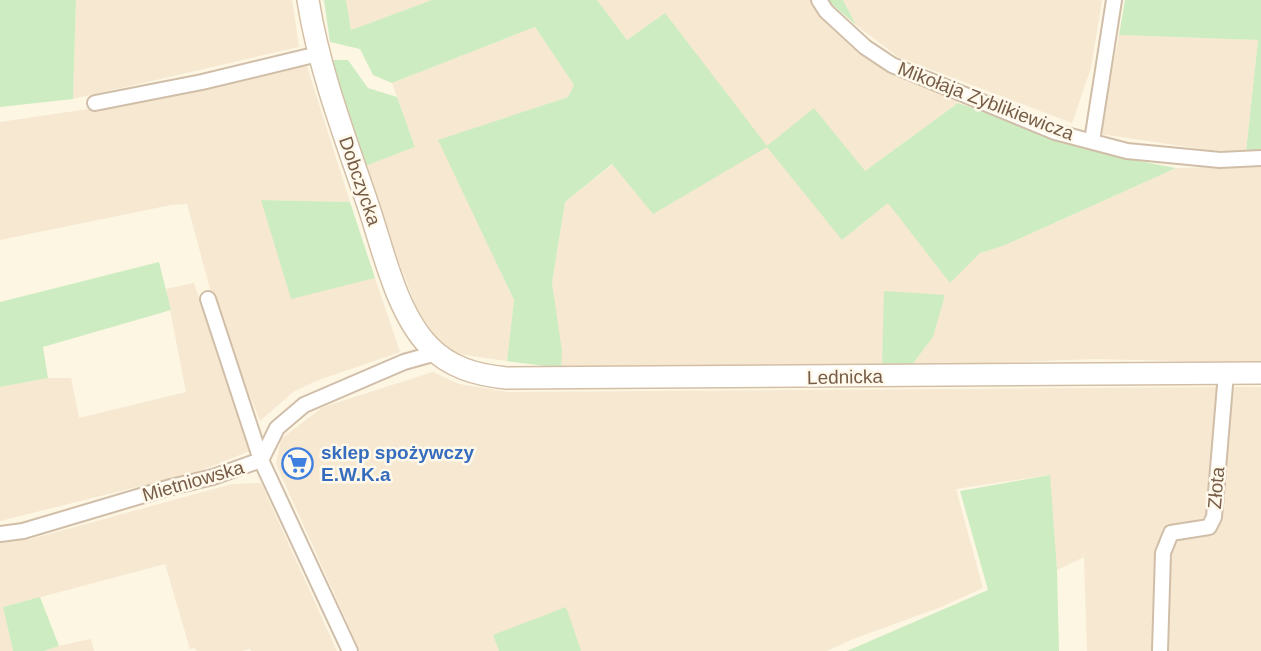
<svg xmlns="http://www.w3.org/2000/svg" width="1261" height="651" font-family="Arial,sans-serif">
  <rect width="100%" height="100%" fill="#fdf6e3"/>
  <path fill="#f6e8d1" d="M76,0H292L299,47L73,99Z
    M346,0H432L351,30Z
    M597,0H811L826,22L865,50L874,60L958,103L865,171L842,240L888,203L980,253L1003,246L1176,168L1261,166V363L1094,359L911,366L933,337L885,291L882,365L561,368L552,283L565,202L613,164L665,13L627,40Z
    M843,0H1102L1091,68L1072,123L898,57L856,25Z
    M535,27L574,85L568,97L439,140L514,300L507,361L445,352L417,309L381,215L365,166L415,147L392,83Z
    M1119,35L1258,40L1246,152L1209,150L1100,134Z
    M306,63L350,202L262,200L291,298L375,278L400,352L316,381L293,392L260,421L214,303L187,204L171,205L0,240V122L109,106Z
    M194,283L250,451L197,472L0,521V387L48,378H71L79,418L186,392L166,289Z
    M433,372L459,384L508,392L1218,387L1220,414L1210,512L1199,521L1162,529L1155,651H1087L1084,557L1057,570L1049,475L956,489L983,588L941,607L853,639L827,651H360L276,464L281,439L323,407Z
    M1233,387H1261V651H1168L1171,544L1181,538L1218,530L1225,435Z
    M261,483L337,651H251L250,649L242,651H197L195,648L190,649L165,564L3,607L13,651H0V543L31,539L232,484Z
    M91,639L94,651H44L59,646Z"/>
  <path fill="#ceecc1" d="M0,0H76L73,99L0,107Z
    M324,0H346L351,30L432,0H597L627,40L665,13L767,146L814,108L865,171L958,103L1112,156L1176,168L1003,246L980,253L950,283L888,203L842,240L767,147L653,214L612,164L565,202L552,283L562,351L561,368L507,361L514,300L438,140L568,97L574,85L535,27L392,83L373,75L360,49L330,42Z
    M827,0H843L856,25Z
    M1125,0H1261V151L1246,152L1258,40L1119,35Z
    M331,60H348L368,88L397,97L415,147L365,166Z
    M261,200L350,202L375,278L291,299Z
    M159,262L171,310L43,347L48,378L0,387V302Z
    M884,291L945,295L933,337L911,366L882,365Z
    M1050,475L1057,570L1059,651H847L988,590L960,491Z
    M40,597L59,646L44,651H13L3,607Z
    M566,607L581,651H499L493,635Z"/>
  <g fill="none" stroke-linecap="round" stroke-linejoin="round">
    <defs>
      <path id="street" d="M819,0L826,11L865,47L892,65L1055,132L1127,151L1220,160L1261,158
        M95,103L202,82L318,54
        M1092,141L1114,0
        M208,299L261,460L350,651
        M0,534L23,531L171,487L213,477L261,460L277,428L304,405L404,362L436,353
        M1160,651L1163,553L1171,533L1209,527L1214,517L1226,373"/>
      <path id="secondary" d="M308,0C319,70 345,137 368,205C383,249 396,312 429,346C450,368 477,375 506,378L1261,373"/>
    </defs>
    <use href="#street" stroke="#d0bea9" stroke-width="18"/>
    <use href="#secondary" stroke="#d3bfa6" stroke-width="24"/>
    <use href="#street" stroke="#fff" stroke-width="14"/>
    <use href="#secondary" stroke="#fff" stroke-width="21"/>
  </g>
  <defs>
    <symbol id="supermarket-ring" viewBox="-11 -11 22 22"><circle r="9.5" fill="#fff9eb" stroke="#3f7fe0" stroke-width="1.5"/><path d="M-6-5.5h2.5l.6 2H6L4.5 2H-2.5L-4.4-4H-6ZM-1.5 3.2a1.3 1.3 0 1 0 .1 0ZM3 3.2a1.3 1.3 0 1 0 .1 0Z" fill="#3f7fe0"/></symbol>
  </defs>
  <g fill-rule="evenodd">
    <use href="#supermarket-ring" x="280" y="446" width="35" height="35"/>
  </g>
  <g text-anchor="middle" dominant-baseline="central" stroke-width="5" stroke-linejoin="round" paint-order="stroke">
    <g font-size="19" fill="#775d48" stroke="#fff9eb">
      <text transform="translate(986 101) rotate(21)">Mikołaja Zyblikiewicza</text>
      <text transform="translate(360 181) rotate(71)">Dobczycka</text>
      <text transform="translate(845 377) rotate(-1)">Lednicka</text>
      <text transform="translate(193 481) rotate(-16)">Mietniowska</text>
      <text transform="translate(1216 488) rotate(-85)">Złota</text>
    </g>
    <g font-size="19" font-weight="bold" fill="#366cbe" stroke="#fff9eb" text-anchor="start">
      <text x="321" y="452">sklep spożywczy<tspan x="321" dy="22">E.W.K.a</tspan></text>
    </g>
  </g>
</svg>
